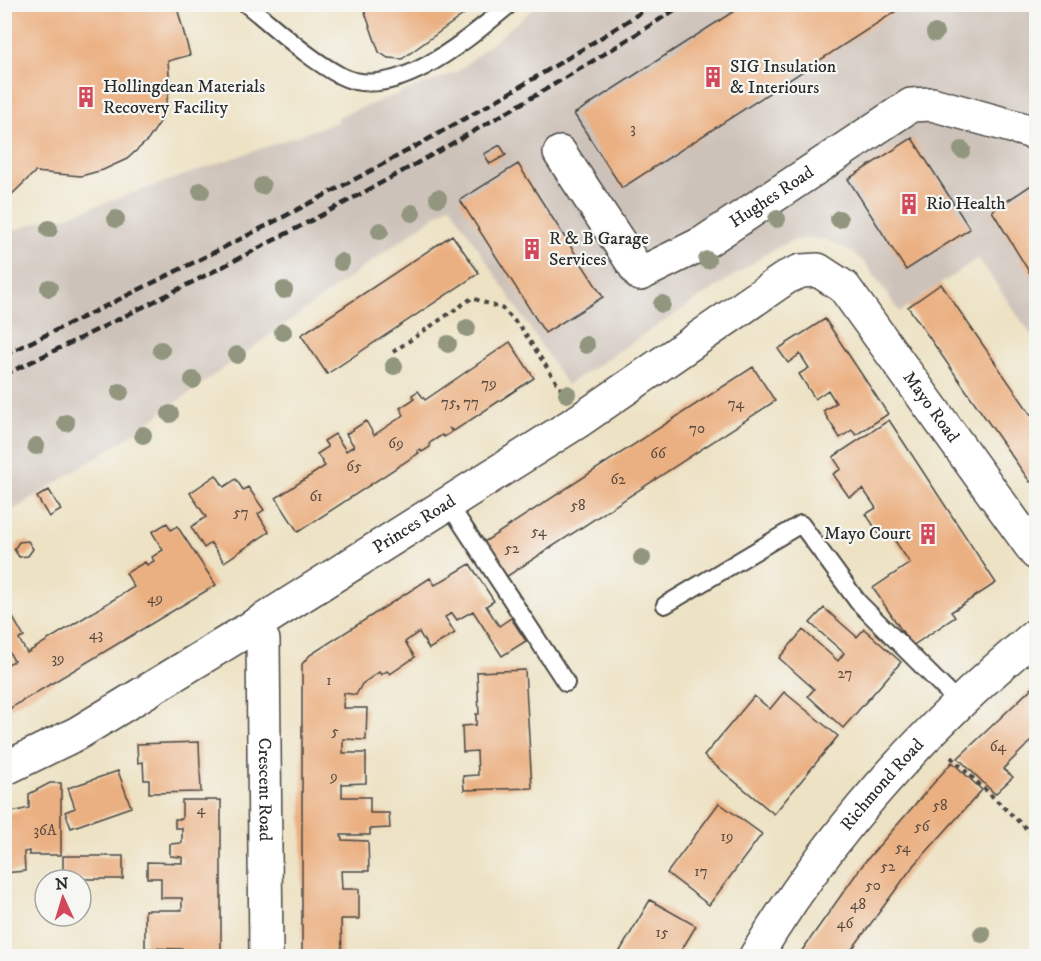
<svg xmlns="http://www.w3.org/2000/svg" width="1041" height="961" font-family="'IM FELL DW Pica',serif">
  <rect width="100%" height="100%" fill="#f6f6f2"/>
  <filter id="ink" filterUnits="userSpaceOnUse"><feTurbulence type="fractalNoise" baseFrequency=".0167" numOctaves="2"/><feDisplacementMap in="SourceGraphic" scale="12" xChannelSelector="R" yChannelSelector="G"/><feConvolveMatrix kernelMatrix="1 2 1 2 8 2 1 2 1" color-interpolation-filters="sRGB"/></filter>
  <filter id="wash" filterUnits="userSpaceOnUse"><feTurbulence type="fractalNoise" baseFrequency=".008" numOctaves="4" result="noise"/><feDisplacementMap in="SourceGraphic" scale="24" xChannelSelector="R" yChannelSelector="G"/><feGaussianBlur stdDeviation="1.35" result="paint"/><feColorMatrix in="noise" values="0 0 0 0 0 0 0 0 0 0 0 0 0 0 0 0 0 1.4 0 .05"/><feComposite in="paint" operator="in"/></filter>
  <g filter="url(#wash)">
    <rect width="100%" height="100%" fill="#ede2c4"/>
    <path fill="#cdc2b9" d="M538,5H1036V342L978,258L900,312L866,264L852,252L825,239L806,238L788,242L771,251L567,385L450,205L121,442L5,515L4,233L51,218H62L337,122V117L457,72Z"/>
    <g id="blocks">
      <path fill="#ebb082" d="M4,4H176L190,55L168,61L170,88L162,119L148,140L127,159L103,170L81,176L35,172L4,202Z
        M362,4H478L402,59L388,58L379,52Z
        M745,4H907L622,188L574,114Z
        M912,138L970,229L906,270L848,179Z
        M500,145L506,155L490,164L484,154Z
        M518,164L603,297L545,333L460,200Z
        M1036,182V283L992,211Z
        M452,235L479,273L327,374L301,335Z
        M941,284L1036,422V477L1030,482L908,307Z
        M825,319L888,414L856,435L852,430L840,438L823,411L836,403L828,390L815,399L799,374L809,368L800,354L788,363L778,349Z
        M510,342L534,378L454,431L450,429L452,432L444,437L442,435L431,442L429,444L430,447L422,452L420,449L417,451L419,453L298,532L276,498L325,466L317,454L328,447L324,441L335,434L346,451L354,446L346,434L366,421L374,435L404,415L400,408L414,399L412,395L418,391L425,400Z
        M753,367L775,401L506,577L484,542Z
        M889,420L996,583L951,612L955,617L912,646L873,588L910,563L889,532L881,537L866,514L876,508L863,489L849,497L833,474L841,469L833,457Z
        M216,475L224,487L236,479L243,490L248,487L264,510L258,514L269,532L224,562L211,543L204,548L191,527L206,517L190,493Z
        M49,490L61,510L49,517L37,497Z
        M167,523L171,530L177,526L216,585L4,712V666L14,661L4,643V620L12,616L24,637L19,639L27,653L134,587L126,573L145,562L147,565L154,561L152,557L163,550L152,532Z
        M28,541L33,549L28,556L19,557L14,549L19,542Z
        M470,564L494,601L486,606L499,626L511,618L526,641L502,656L473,611L457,620L452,613L445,617L455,633L429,649L419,632L405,642L415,657L390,674L387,671L381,675L379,672L362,684L356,695L344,693L343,708H367L366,740L343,739V753H366V783L342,784V797H370V813H389L390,828L370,829V835H341L342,840L368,841L369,871H341L342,889H359V919H341L342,956H302V664L310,655L430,578L435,585Z
        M824,608L857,637L864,629L901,662L843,728L808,696L814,689L779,658L803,630L838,661L844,653L810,623Z
        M525,670L532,788L464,790L463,776L478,775L477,751L463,752L462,726L476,725V714H479L477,672Z
        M1036,684V736L1003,769L1013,777L995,794L958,758Z
        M784,692L838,736L774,814L704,756L754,696L770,709Z
        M199,742L201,792L149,793V780H144L143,762L138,763L137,744Z
        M952,762L982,790L911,869L847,956H798L864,863Z
        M118,771L131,807L71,828L65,812L75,808L68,788Z
        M50,783H61V855H29V851L24,852L25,871L4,873V814L29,808V794Z
        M182,800H221V956H182V949L145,948V910H182V898H161V878H147V862L182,863V857L170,856V844L182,843V828H175V819H182Z
        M719,803L762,834L709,905L667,873Z
        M63,856H123V879H63Z
        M650,900L696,926L678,956H617Z"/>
    </g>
  </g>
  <g filter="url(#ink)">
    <use href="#blocks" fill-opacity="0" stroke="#484642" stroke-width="1.5"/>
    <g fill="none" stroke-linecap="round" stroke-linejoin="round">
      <defs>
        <path id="lane" d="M246,4C276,28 307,58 341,76C396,104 471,36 510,4
          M448,503L566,683
          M665,605L801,524L858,602L960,704"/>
        <g id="street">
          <path id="s1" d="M560,153L640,274L703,243L911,105L932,104L1036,133"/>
          <path id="s2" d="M254,626L263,640L266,956"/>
          <path id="s3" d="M4,769L78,733L254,626L580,420L787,277L801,271L818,270L844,287L1036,553"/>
          <path id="s4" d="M756,956C829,834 926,726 1036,635"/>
        </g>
      </defs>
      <use href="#lane" stroke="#484642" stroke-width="20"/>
      <use href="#street" stroke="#484642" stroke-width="36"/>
      <path stroke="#484642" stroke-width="4" stroke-dasharray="4.5 4.5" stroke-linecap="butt" d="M393,352L472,298L503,309L522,329L564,394
        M951,757L1036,838"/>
      <use href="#lane" stroke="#fff" stroke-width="16"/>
      <use href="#street" stroke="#fff" stroke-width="33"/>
      <path stroke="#2b2b2b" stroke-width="4.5" stroke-dasharray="9 4.5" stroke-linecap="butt" d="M4,355C226,249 447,138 654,4
        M4,375C237,263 466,144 684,4"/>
    </g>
    <g fill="#92967e">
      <circle cx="935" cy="33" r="9"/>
      <circle cx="962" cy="150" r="9"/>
      <circle cx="262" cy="186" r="9"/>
      <circle cx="201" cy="191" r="9"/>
      <circle cx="438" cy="198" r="9"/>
      <circle cx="412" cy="213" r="9"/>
      <circle cx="116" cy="219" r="9"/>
      <circle cx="777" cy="219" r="9"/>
      <circle cx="839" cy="219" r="9"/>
      <circle cx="49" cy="229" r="9"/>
      <circle cx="380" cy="231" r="9"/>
      <circle cx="707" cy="260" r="9"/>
      <circle cx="341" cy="262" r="9"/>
      <circle cx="49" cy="288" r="9"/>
      <circle cx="284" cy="290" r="9"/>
      <circle cx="662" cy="304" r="9"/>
      <circle cx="467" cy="328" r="9"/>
      <circle cx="283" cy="332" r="9"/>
      <circle cx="448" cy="344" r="9"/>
      <circle cx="586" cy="345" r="9"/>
      <circle cx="161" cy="350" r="9"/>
      <circle cx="237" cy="355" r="9"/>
      <circle cx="394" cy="366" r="9"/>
      <circle cx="193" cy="380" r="9"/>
      <circle cx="120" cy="392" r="9"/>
      <circle cx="567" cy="394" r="9"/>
      <circle cx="170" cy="414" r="9"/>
      <circle cx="66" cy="423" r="9"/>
      <circle cx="143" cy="435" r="9"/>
      <circle cx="36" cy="446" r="9"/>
      <circle cx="642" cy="558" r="9"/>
      <circle cx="982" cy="934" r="9"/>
    </g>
  </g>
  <defs>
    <symbol id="building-bare" viewBox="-9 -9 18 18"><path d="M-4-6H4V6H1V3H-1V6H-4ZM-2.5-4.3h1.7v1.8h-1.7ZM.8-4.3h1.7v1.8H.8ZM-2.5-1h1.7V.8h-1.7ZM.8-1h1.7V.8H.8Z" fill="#d1495b" stroke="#f6f6f2" stroke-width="2.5" paint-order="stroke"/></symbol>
  </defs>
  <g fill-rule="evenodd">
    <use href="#building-bare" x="698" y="62" width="30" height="30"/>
    <use href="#building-bare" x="71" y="82" width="30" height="30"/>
    <use href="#building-bare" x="894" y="189" width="30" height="30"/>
    <use href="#building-bare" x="517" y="234" width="30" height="30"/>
    <use href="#building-bare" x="913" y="519" width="30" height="30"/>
  </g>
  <g text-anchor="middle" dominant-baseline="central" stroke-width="4.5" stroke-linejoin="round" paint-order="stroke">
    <g font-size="15" fill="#5b4c41">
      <text x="633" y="128">3</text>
      <text x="489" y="383">79</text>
      <text x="460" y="402">75, 77</text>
      <text x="736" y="403">74</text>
      <text x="697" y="428">70</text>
      <text x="396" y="443">69</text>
      <text x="658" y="453">66</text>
      <text x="354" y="466">65</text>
      <text x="618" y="479">62</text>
      <text x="316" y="496">61</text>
      <text x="578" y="505">58</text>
      <text x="241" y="512">57</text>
      <text x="539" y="531">54</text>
      <text x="512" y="548">52</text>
      <text x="155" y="598">49</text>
      <text x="96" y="634">43</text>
      <text x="58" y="658">39</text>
      <text x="845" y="673">27</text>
      <text x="329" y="680">1</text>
      <text x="335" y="731">5</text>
      <text x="998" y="746">64</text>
      <text x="334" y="776">9</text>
      <text x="940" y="805">58</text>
      <text x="201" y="809">4</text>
      <text x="922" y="826">56</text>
      <text x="45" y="830">36A</text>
      <text x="727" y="836">19</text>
      <text x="903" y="847">54</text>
      <text x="888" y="866">52</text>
      <text x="701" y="871">17</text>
      <text x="873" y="885">50</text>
      <text x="858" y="904">48</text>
      <text x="845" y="923">46</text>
      <text x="662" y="932">15</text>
    </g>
    <g font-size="18" fill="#2b2b2b" stroke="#f6f6f2" text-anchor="start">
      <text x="730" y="67">SIG Insulation<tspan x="730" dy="21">&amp; Interiours</tspan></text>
      <text x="103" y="87">Hollingdean Materials<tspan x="103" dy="21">Recovery Facility</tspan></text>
      <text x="926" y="204">Rio Health</text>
      <text x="549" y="239">R &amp; B Garage<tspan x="549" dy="21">Services</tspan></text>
      <text x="911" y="534" text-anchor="end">Mayo Court</text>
    </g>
    <g font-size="18" fill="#2b2b2b" stroke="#f6f6f2">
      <text stroke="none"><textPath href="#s1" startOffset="298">Hughes Road</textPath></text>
      <text stroke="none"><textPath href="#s3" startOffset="1137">Mayo Road</textPath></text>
      <text stroke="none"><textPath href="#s3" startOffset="478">Princes Road</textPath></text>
      <text stroke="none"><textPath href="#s4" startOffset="213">Richmond Road</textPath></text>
      <text stroke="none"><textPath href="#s2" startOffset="166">Crescent Road</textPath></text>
    </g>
  </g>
  <rect width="1041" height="961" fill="none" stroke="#f6f6f2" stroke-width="24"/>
  <g transform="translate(63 898) rotate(356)"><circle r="28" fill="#f6f6f2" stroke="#a5a5a2" stroke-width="1.5"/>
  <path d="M0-4.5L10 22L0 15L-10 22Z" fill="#d1495b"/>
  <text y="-9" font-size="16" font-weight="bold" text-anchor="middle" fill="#2b2b2b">N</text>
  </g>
</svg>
